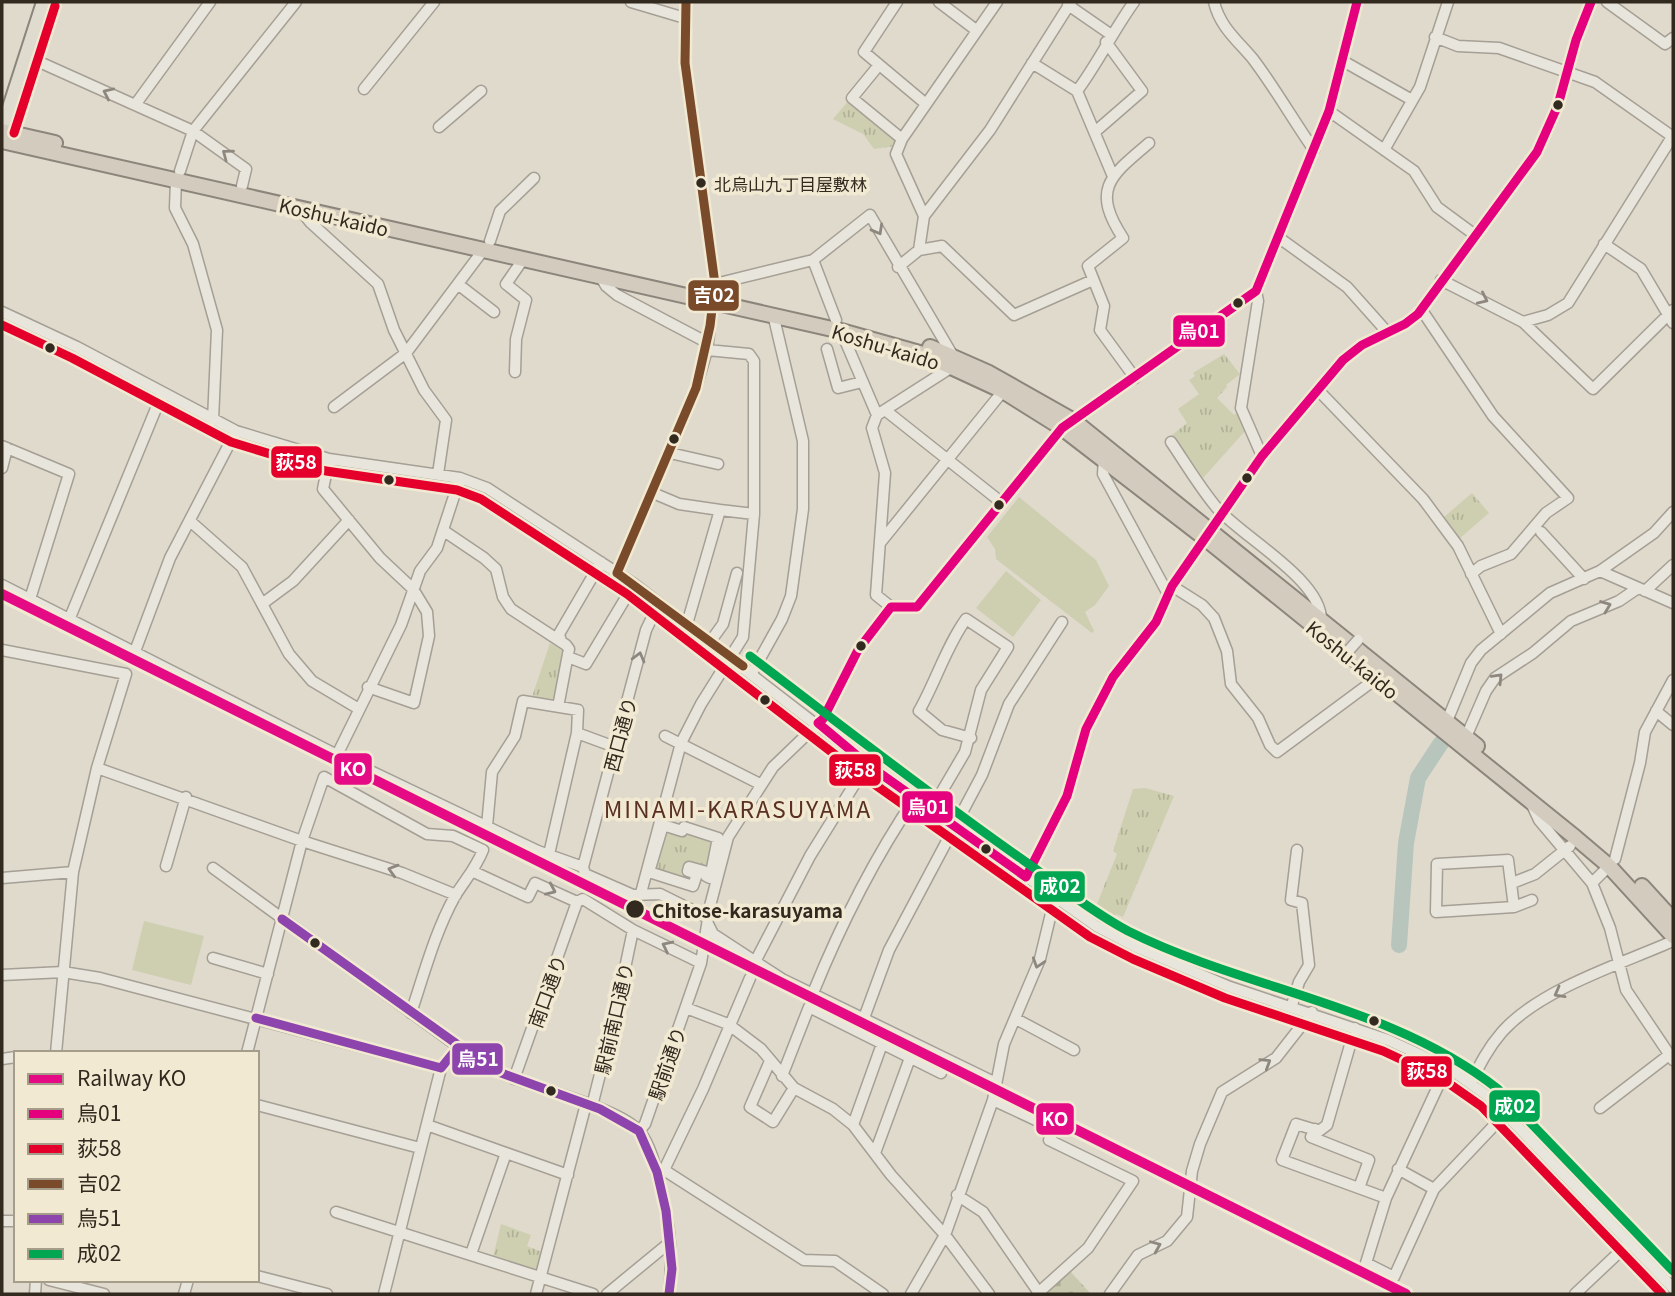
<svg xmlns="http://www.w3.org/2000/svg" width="1675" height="1296" font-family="Georgia,'Noto Sans JP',serif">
  <defs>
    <pattern id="cemetery-stones" width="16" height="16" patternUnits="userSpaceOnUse" patternTransform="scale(1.75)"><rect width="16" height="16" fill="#c9c9af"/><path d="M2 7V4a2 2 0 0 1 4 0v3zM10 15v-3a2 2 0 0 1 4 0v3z" fill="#adad96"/></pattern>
    <pattern id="park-tufts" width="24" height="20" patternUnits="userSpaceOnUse" patternTransform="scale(1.75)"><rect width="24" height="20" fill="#ceceb0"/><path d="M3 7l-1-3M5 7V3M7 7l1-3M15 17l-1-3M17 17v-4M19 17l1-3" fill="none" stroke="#b1b197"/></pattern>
  </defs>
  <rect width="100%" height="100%" fill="#e0dacc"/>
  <path fill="#ceceb0" d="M1019,497L1096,560L1109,586L1095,605L1085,612L1094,631L1092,633L996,559L995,549L987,537Z
    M1006,571L1041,600L1013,637L976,608Z
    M144,921L204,936L191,985L132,970Z"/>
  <path fill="url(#cemetery-stones)" d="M1069,1270L1091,1294H1040Z"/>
  <path fill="url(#park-tufts)" d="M850,99L897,138L895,146L874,149L863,134L833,119Z
    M1224,354L1240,374L1226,385L1227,387L1217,398L1234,415L1238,412L1246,430L1203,478L1172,435L1187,423L1178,409L1199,394L1189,380L1195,376L1193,373Z
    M1472,493L1489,513L1459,539L1444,517Z
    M550,643L563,651L565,657L556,699L532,697Z
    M1145,788L1174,796L1123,917L1116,914L1111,925L1093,914L1117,854L1113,851L1133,789Z
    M664,827L718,838L710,870L687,868L682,881L651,871Z
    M501,1224L531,1235L527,1246L542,1252L538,1267L533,1271L493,1257Z"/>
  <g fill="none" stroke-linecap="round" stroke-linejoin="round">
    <path stroke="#b7c5bd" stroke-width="16" d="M1399,945L1406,843L1418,778L1441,743"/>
    <defs>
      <path id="minor" d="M631,2L685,18
        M897,2L864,52L926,104
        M939,2L976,30
        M1214,2C1220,27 1237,40 1253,59C1275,88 1293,120 1314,150
        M1607,2L1665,44L1673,38
        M1068,5L1110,34
        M1435,37L1458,46L1499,48L1595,82L1673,137
        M26,56L193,131L246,169L242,186
        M1343,61L1412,100
        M1032,63L1077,91L1112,174
        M879,65L852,98L902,139
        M364,89L434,2
        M1077,91C1098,63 1113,31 1134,2
        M135,105L210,2
        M1329,111L1414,171L1437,207L1475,235
        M439,127L481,91
        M1096,131L1142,91L1106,42
        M1384,150L1420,87L1448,2
        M180,171L193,131L296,2
        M176,180L175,208L193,244L217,330L213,420
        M299,208L310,222L378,284L394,330L424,390L446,420L438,474
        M924,216L896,154L902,139L997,2
        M1278,237L1347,287L1388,333
        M490,241L500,211L534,178
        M1604,244L1641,269L1673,323
        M919,250L942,246L1014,315L1093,280
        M813,260L836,320
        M898,267L919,250L924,216L990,130L1071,2
        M600,276L606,286L617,295L708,343
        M1441,280L1523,322L1593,389L1673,310
        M715,284L813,260L870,215L953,356
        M459,285L494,312
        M1256,291L1258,301L1241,408L1262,456
        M1421,309L1493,416L1568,498L1546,513L1511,554L1481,566L1471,574
        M2,312L77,347L236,431L329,459L460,478L487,488L634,584L867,764L1096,926L1138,948L1230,987L1388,1040L1447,1067L1489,1097L1673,1288
        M1523,322L1548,315L1568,303L1672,137
        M841,331L877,415
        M827,349L838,388L862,382
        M515,372L516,339L526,300L506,284L524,258
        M1135,378L1100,330L1104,306L1088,266L1123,238C1091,189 1110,176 1149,143
        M1318,390L1423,499L1458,546L1501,634
        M334,407L406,353L484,249
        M885,410L1001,502
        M1171,442C1186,464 1200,488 1217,508C1241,536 1322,580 1321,620
        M2,446L69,474L30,599
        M670,453L718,464
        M1104,458L1103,474L1168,594
        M329,459L323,489L380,558L413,589L427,612L429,636L414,703L368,687
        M2,468L7,448
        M653,493L679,504L720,510L687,624
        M720,510L754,514
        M190,521L242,567L289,654L312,681L359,709
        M444,531L484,558L496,569L503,597L511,609L566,645L569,649L558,707
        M1541,532L1584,579
        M880,543L1003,391
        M1600,571L1673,603
        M617,573L696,388L707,350L710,326L715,284L685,63L686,2
        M2,585L337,755L538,851L583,867L585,874L633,895L660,894L708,918
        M1172,586L1202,605L1214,618L1227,651L1231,684L1258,718L1270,745L1277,752L1377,678
        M1645,591L1673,565
        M262,604L293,581L349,520
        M891,607L876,595L885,473L872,428L877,415L952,367
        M69,620L162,394
        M561,641L559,634L601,562
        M710,642L723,624L737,573
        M2,650L126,674L97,768L73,872L56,1053
        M134,654L170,558L236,431
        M568,657L586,664L634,584
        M752,673L782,619L791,596L803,509V441L773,314
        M1656,711L1673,725
        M1447,721L1471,663L1481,650L1550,593L1600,571L1654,533L1673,512
        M577,733L615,747
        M665,736L760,784
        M1466,737L1486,691L1495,678L1533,653L1571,621L1619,601L1638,588
        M337,755L401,625L420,571L437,548L460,478
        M97,768L302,841L402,873L456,895
        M1532,805L1539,820L1592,883L1610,928L1626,990L1673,1060
        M931,810L965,752L981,690L1008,647L966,619C946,647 936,681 919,711L942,730L971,738
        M663,825L682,831L684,827L718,838L710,878L706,876L707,872L689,867L688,871L697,874L693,886L649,872Z
        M487,826L492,772L515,736L523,701L578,710L577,733L549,854
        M1615,859L1640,763L1645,732L1673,680
        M166,866L186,797
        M583,867L646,630L659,603
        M213,868L482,1064C518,1086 618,1105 640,1132C652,1147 657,1174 662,1193C670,1226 673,1260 669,1294
        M474,872L528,897L535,883L577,902L583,899L633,930L701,963
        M1026,877L1067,796L1086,729L1113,677L1156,622L1172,586L1262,456L1343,360L1362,345L1405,324L1418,314L1537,152L1558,105L1576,40L1591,2
        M2,878L73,872
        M1512,883L1535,874L1570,846
        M1592,883L1609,866
        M641,893L681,743L701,704L743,637L754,514V361L749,354L707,350
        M1514,907L1508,860L1437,864L1436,912L1514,907L1532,900
        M708,924L713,934L782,979L996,1083
        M213,958L268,974
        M755,962L810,856L867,764
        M2,975L63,972L100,978L441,1068
        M813,993C841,924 873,860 915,798
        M1292,1005L1299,982L1309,965L1302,903L1291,900L1297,850
        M686,1008L728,1024L761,1049L794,1088L833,1109L853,1125L891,1175L945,1235L989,1294
        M864,1018L889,950L982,775L1009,704L1062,622
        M1016,1019L1074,1050
        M1355,1028L1327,1125L1319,1131L1296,1124L1282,1160L1386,1198
        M247,1053L302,841L324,777L427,834L453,836L483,850C476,868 465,880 455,896C435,932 424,974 411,1013
        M2,1059L16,1057
        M770,1061L750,1107L773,1122L794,1088
        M1447,1067L1386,1198L1366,1263L1394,1277L1434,1189L1505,1114
        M782,1076L809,1007L941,1073
        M514,1079L577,902
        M1471,1083C1480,1064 1488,1048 1502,1032C1540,989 1621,964 1673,941
        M993,1100L1055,1129L1049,1140L1133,1181L1088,1248L1037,1294
        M257,1105L420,1148
        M592,1106L616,1011L633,930
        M1600,1108L1669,1055
        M427,1125L568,1175
        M853,1125L882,1044
        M1315,1129L1311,1137L1369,1160L1359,1188
        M639,1131L645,1124L701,963L710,906L728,837L773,767L823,719L858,650L891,607H917L1062,428L1256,291L1329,111L1357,2
        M875,1153L910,1058
        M1398,1169L1434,1189
        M664,1170L804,1260L835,1261L883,1294
        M658,1172L664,1170L703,1089L750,978
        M957,1195L983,1212L1039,1293
        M336,1212L593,1294
        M2,1221H16
        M471,1254L506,1153
        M257,1276L327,1294
        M49,1280L104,1294
        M35,1294L36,1280
        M184,1294L188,1280
        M384,1294L441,1068L458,1047
        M536,1294L586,1104
        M607,1294L669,1243
        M911,1294L945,1235L993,1100L1004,1044L1040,959L1055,897
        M1110,1294L1138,1255L1167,1241L1187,1217L1192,1171L1200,1144L1222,1092L1276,1058L1312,1012
        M1575,1294L1628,1244"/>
      <path id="major" d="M2,129L43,2"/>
      <path id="highway" d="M2,131L55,143
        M2,141L841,331L923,354L1003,391L1062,428L1206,539L1576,838L1609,866L1673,936
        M930,347L989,373L1074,421L1477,746
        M1642,886L1673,920"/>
    </defs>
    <use href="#minor" stroke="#a59f95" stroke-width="13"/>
    <use href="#major" stroke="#8b857c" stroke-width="16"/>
    <use href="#highway" stroke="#8b857c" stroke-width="18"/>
    <use href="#minor" stroke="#e8e5dd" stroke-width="10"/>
    <use href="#major" stroke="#e0dbcf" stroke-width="12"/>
    <use href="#highway" stroke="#d3cbbd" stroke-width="14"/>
    <defs>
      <path id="minor-bridge" d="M1343,657L1358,640"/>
    </defs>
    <use href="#minor-bridge" stroke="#a59f95" stroke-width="13" stroke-linecap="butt"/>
    <use href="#minor-bridge" stroke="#e8e5dd" stroke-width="10"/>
    <defs>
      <path id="bus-1" d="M1357,2L1329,111L1256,291L1062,428L917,607H891L858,650L823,719L818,723L867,764L1026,877L1067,796L1086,729L1113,677L1156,622L1172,586L1262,456L1343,360L1362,345L1405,324L1418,314L1537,152L1558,105L1576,40L1591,2"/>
      <path id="bus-2" d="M14,133L55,6
        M2,325L72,358L231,442L326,471L457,490L481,499L627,594L860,774L1090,937L1133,959L1225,998L1383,1051L1441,1078L1481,1106L1662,1294"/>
      <path id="bus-3" d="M617,573L696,388L710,326L715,284L685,63L686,2
        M617,573L743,666"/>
      <path id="bus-4" d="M282,919L493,1070L600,1109L639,1131L657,1172L666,1211L672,1269L669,1294
        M256,1018L441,1068L458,1047"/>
      <path id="bus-5" d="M750,656C841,725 930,795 1023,860C1057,884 1091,911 1128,931C1248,991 1390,1004 1498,1089L1673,1271"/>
    </defs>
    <use href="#bus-1" stroke="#f1e9d2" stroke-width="14"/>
    <use href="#bus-2" stroke="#f1e9d2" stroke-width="14"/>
    <use href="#bus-3" stroke="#f1e9d2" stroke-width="14"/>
    <use href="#bus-4" stroke="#f1e9d2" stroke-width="14"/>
    <use href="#bus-5" stroke="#f1e9d2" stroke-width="14"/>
    <use href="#bus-1" stroke="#e5007d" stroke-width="9"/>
    <use href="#bus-2" stroke="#e4002b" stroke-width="9"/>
    <use href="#bus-3" stroke="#7a4b2a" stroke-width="9"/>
    <use href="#bus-4" stroke="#8e44ad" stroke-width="9"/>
    <use href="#bus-5" stroke="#00a651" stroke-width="9"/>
    <defs>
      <path id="rail-1" d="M2,594L1406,1294"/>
    </defs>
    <use href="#rail-1" stroke="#f1e9d2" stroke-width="16"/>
    <use href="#rail-1" stroke="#e50b84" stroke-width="10"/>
  </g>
  <defs><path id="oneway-chevron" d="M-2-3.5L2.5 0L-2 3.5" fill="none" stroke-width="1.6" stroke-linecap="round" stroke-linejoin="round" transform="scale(1.75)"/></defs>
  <g stroke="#8d877e">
    <use href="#oneway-chevron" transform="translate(108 93) rotate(-155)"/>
    <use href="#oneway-chevron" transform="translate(227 154) rotate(-143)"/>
    <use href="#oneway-chevron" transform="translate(878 230) rotate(61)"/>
    <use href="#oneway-chevron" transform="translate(1483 299) rotate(25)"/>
    <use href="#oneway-chevron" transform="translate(1606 606) rotate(-21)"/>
    <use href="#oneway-chevron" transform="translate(639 657) rotate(-75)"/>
    <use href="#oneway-chevron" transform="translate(1498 678) rotate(-46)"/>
    <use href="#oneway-chevron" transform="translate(393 870) rotate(-164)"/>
    <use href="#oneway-chevron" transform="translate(551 890) rotate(24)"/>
    <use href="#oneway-chevron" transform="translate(667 946) rotate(-154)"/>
    <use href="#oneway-chevron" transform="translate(1038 963) rotate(108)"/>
    <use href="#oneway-chevron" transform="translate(1559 993) rotate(151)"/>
    <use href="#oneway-chevron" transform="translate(1266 1063) rotate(-32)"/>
    <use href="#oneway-chevron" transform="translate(1156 1246) rotate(-23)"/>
  </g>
  <g fill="#32291f" stroke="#f1e9d2" stroke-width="2.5">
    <circle cx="1558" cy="105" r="6"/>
    <circle cx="701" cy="183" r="6"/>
    <circle cx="1238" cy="303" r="6"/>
    <circle cx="50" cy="348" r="6"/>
    <circle cx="674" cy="439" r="6"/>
    <circle cx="1247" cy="478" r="6"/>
    <circle cx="389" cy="480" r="6"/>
    <circle cx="999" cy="505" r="6"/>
    <circle cx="861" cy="646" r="6"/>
    <circle cx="765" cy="700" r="6"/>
    <circle cx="986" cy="849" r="6"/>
    <circle cx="635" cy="909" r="10"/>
    <circle cx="315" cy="943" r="6"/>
    <circle cx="1374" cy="1021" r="6"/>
    <circle cx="551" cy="1091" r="6"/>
  </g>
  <g text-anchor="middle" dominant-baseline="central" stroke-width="7" stroke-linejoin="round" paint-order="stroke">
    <g font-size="17" fill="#32291f" stroke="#f1e9d2" text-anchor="start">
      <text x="714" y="183">北烏山九丁目屋敷林</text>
    </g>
    <g font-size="19" fill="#32291f" stroke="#f1e9d2">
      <text transform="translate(334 216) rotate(13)">Koshu-kaido</text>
      <text transform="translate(886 346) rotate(17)">Koshu-kaido</text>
      <text transform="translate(1353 659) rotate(39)">Koshu-kaido</text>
      <text transform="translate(619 734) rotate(-75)">西口通り</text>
      <text transform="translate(546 991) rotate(-70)">南口通り</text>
      <text transform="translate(613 1018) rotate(-77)">駅前南口通り</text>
      <text transform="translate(666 1063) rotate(-71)">駅前通り</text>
    </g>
    <g font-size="19" font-weight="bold" fill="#32291f" stroke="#f1e9d2" text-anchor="start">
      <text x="652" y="909">Chitose-karasuyama</text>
    </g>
    <g font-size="23" letter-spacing="2" fill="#5a3023" stroke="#f1e9d2">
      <text x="738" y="808">MINAMI-KARASUYAMA</text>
    </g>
  </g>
  <g stroke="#f1e9d2" stroke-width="2.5">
    <rect x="687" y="279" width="53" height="33" rx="7" fill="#7a4b2a"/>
    <rect x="1172" y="314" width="54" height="34" rx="7" fill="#e5007d"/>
    <rect x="270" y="445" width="53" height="34" rx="7" fill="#e4002b"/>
    <rect x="333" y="752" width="40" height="34" rx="7" fill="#e50b84"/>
    <rect x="828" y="753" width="54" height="34" rx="7" fill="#e4002b"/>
    <rect x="901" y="790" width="53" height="34" rx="7" fill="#e5007d"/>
    <rect x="1033" y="870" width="53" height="33" rx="7" fill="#00a651"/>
    <rect x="451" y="1042" width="53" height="34" rx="7" fill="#8e44ad"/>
    <rect x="1400" y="1055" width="53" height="33" rx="7" fill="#e4002b"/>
    <rect x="1488" y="1089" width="53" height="34" rx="7" fill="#00a651"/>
    <rect x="1035" y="1102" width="40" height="34" rx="7" fill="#e50b84"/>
  </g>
  <g font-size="19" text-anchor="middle" font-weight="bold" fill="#fff">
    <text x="714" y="302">吉02</text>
    <text x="1199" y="338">烏01</text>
    <text x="296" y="469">荻58</text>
    <text x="353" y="776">KO</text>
    <text x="855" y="777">荻58</text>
    <text x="928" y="814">烏01</text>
    <text x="1060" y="893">成02</text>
    <text x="478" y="1066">烏51</text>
    <text x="1427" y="1078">荻58</text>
    <text x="1515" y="1113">成02</text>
    <text x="1055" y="1126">KO</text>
  </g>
  <rect width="1675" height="1296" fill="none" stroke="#32291f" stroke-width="7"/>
  <rect x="14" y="1051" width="245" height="231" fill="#f1e9d2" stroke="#a59c8a" stroke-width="2"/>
  <rect x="28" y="1074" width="35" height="10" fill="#e50b84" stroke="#a59c8a" stroke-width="2"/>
  <text x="77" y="1086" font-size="21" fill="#32291f">Railway KO</text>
  <rect x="28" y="1109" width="35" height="10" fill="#e5007d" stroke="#a59c8a" stroke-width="2"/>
  <text x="77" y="1121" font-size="21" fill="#32291f">烏01</text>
  <rect x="28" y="1144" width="35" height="10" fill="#e4002b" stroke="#a59c8a" stroke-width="2"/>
  <text x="77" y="1156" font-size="21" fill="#32291f">荻58</text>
  <rect x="28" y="1179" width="35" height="10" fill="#7a4b2a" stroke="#a59c8a" stroke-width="2"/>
  <text x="77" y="1191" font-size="21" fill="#32291f">吉02</text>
  <rect x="28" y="1214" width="35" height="10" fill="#8e44ad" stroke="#a59c8a" stroke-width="2"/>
  <text x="77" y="1226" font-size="21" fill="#32291f">烏51</text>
  <rect x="28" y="1249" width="35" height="10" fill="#00a651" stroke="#a59c8a" stroke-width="2"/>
  <text x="77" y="1261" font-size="21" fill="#32291f">成02</text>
</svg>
